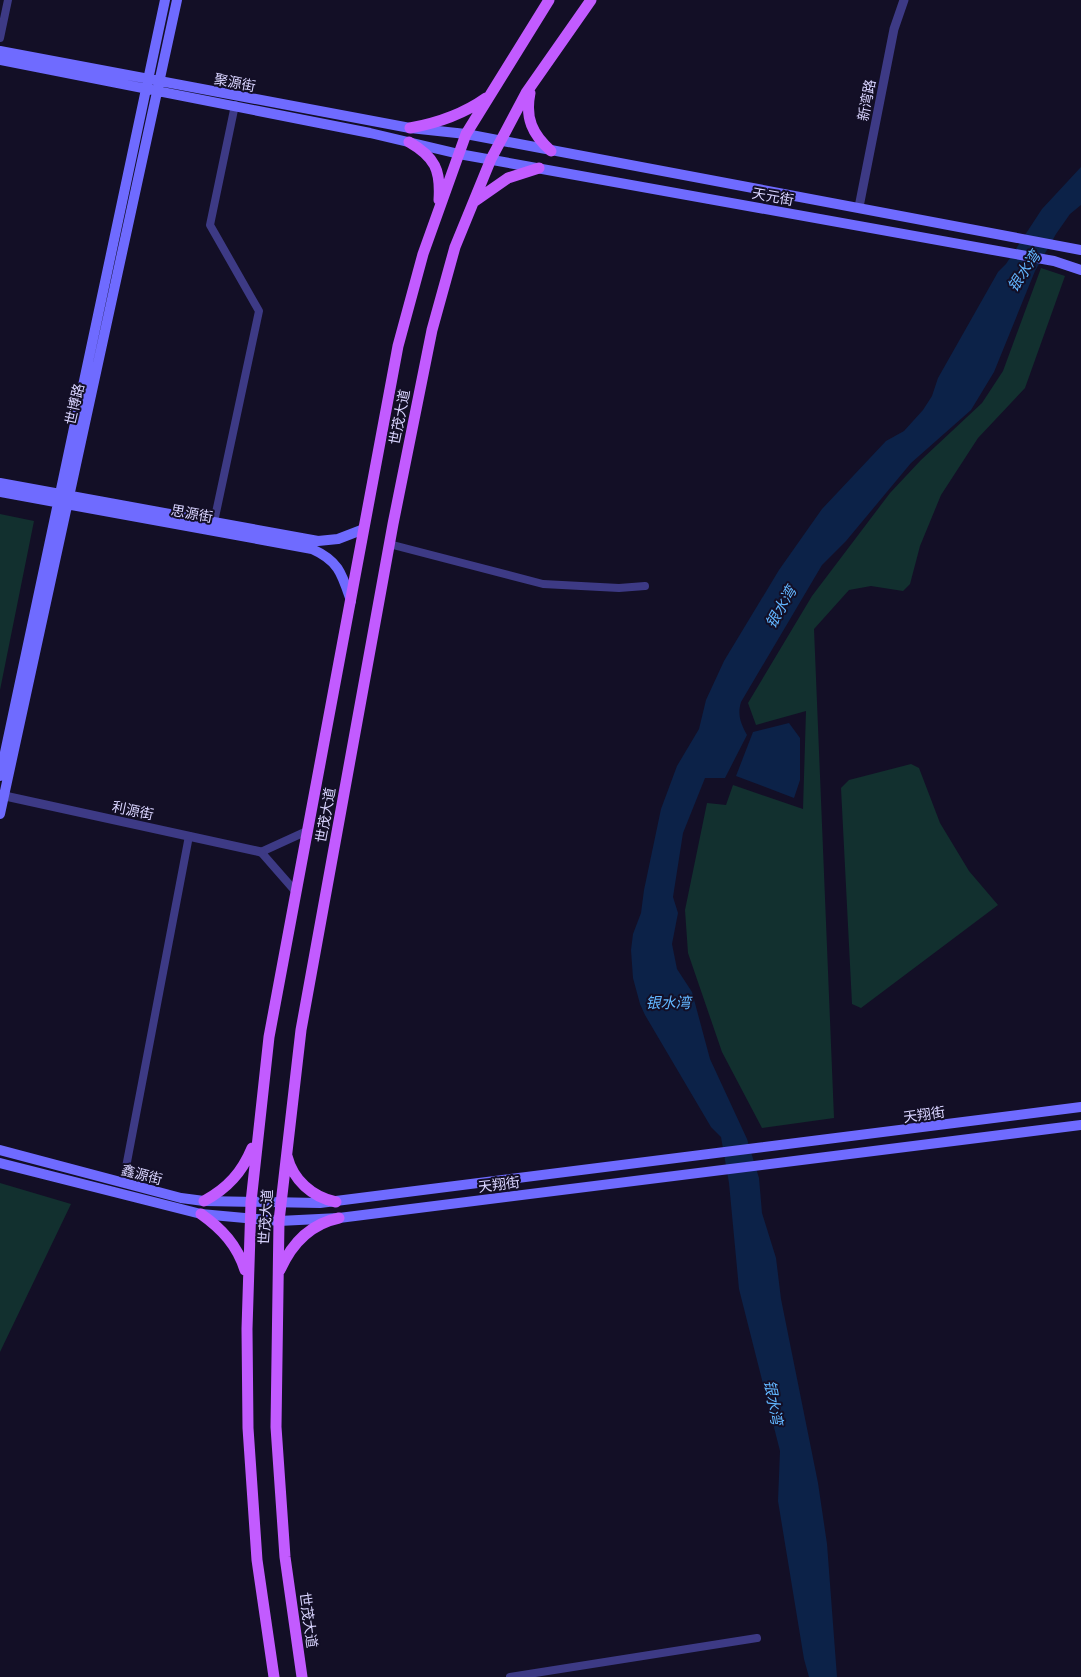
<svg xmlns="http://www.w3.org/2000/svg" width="1081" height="1677" font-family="'Exo 2','Noto Sans SC',sans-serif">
  <rect width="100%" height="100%" fill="#130f26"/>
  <path fill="#12302f" d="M1041,268L1065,276L1025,388L978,438L941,495L920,546L910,584L903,591L871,586L849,590L814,629L834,1118L762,1128L722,1052L688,953L685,910L707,803L726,805L733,785L803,809L806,711L756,725L748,703L812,596L890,493L921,460L982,403L1003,371Z
    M0,514L34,521L0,690Z
    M911,764L919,768L940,823L969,871L998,905L861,1008L852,1004L841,788L849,780Z
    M0,1183L71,1204L0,1352Z"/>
  <path fill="#0c2248" d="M1081,167V205L1070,214L1056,234L1035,271L994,372L971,410L911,463L846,541L822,565L741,702C737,715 741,724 747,735L725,778H705L683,833L673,897L678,913L672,944L677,969L692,992L710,1059L747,1139L759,1178L762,1213L776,1258L781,1299L818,1483L827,1544L837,1677H809L804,1659L778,1501L780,1451L739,1289L729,1183L721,1137L711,1127L645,1015L640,1004L633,978L631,950L633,934L641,913L644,890L661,809L677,766L699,729L706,700L724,661L779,570L822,509L886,441L904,431L923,410L932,396L938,378L998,272L1006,264L1042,209Z
    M789,723L800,738V780L794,798L736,776L753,732Z"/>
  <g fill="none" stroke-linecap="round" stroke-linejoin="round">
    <path stroke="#3d3a85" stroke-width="8" d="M0,38L8,0
      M214,522L259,311L210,225L235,105
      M389,544L543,584L619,588L645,586
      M296,892L261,852L307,831
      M123,1183L189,836
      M510,1677L757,1638"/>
    <path stroke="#3d3a85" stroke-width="9" d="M859,207L894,29L904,0
      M0,795L261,852"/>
    <path stroke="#6f6bff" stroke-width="10" d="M0,51L410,128L466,134L1081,250
      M0,60L370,133L459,154L1054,261L1081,270
      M0,483L318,541L338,539L364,529
      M0,492L312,549C339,561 342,574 351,601
      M0,776L165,0
      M0,814L177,0
      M0,1150L181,1198L204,1201L320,1203L1081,1107
      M0,1163L201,1214L279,1221L339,1218L1081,1125"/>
    <path stroke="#c25bff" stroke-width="11" d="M530,93C525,118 532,134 551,151
      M410,128C438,123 462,115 486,98
      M409,142C435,157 441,170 439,200
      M475,201L508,178L539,168
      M287,1156C293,1180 312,1197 336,1202
      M204,1201C228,1188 242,1172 252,1148
      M201,1214C222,1229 237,1245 245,1270
      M280,1270C292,1243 310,1224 339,1218
      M274,1677L257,1560L248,1428L247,1329L251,1202L269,1037L398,346L423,254L466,134L549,0
      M302,1677L285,1557L276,1427L279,1221L301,1030L393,524L432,330L455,247L491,159L526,93L591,0"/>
  </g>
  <g text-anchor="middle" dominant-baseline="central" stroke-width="4" stroke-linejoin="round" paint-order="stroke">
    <g font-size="14" fill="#d9d4ff" stroke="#130f26">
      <text transform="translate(235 82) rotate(11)">聚源街</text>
      <text transform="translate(866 100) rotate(-79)">新湾路</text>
      <text transform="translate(773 196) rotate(10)">天元街</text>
      <text transform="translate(74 404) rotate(-77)">世博路</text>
      <text transform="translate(399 417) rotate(-79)">世茂大道</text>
      <text transform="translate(192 513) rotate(10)">思源街</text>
      <text transform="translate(133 810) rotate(12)">利源街</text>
      <text transform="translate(325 815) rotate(-80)">世茂大道</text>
      <text transform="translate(924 1114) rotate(-8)">天翔街</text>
      <text transform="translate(142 1174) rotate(15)">鑫源街</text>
      <text transform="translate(499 1184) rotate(-7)">天翔街</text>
      <text transform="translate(265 1217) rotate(-86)">世茂大道</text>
      <text transform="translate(309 1620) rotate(82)">世茂大道</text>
    </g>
    <g font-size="15" font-style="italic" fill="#62b6ff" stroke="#130f26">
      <text transform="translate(1023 271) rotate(-56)">银水湾</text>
      <text transform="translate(780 607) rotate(-60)">银水湾</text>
      <text x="668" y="1002">银水湾</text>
      <text transform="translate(774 1402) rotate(80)">银水湾</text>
    </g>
  </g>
</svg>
